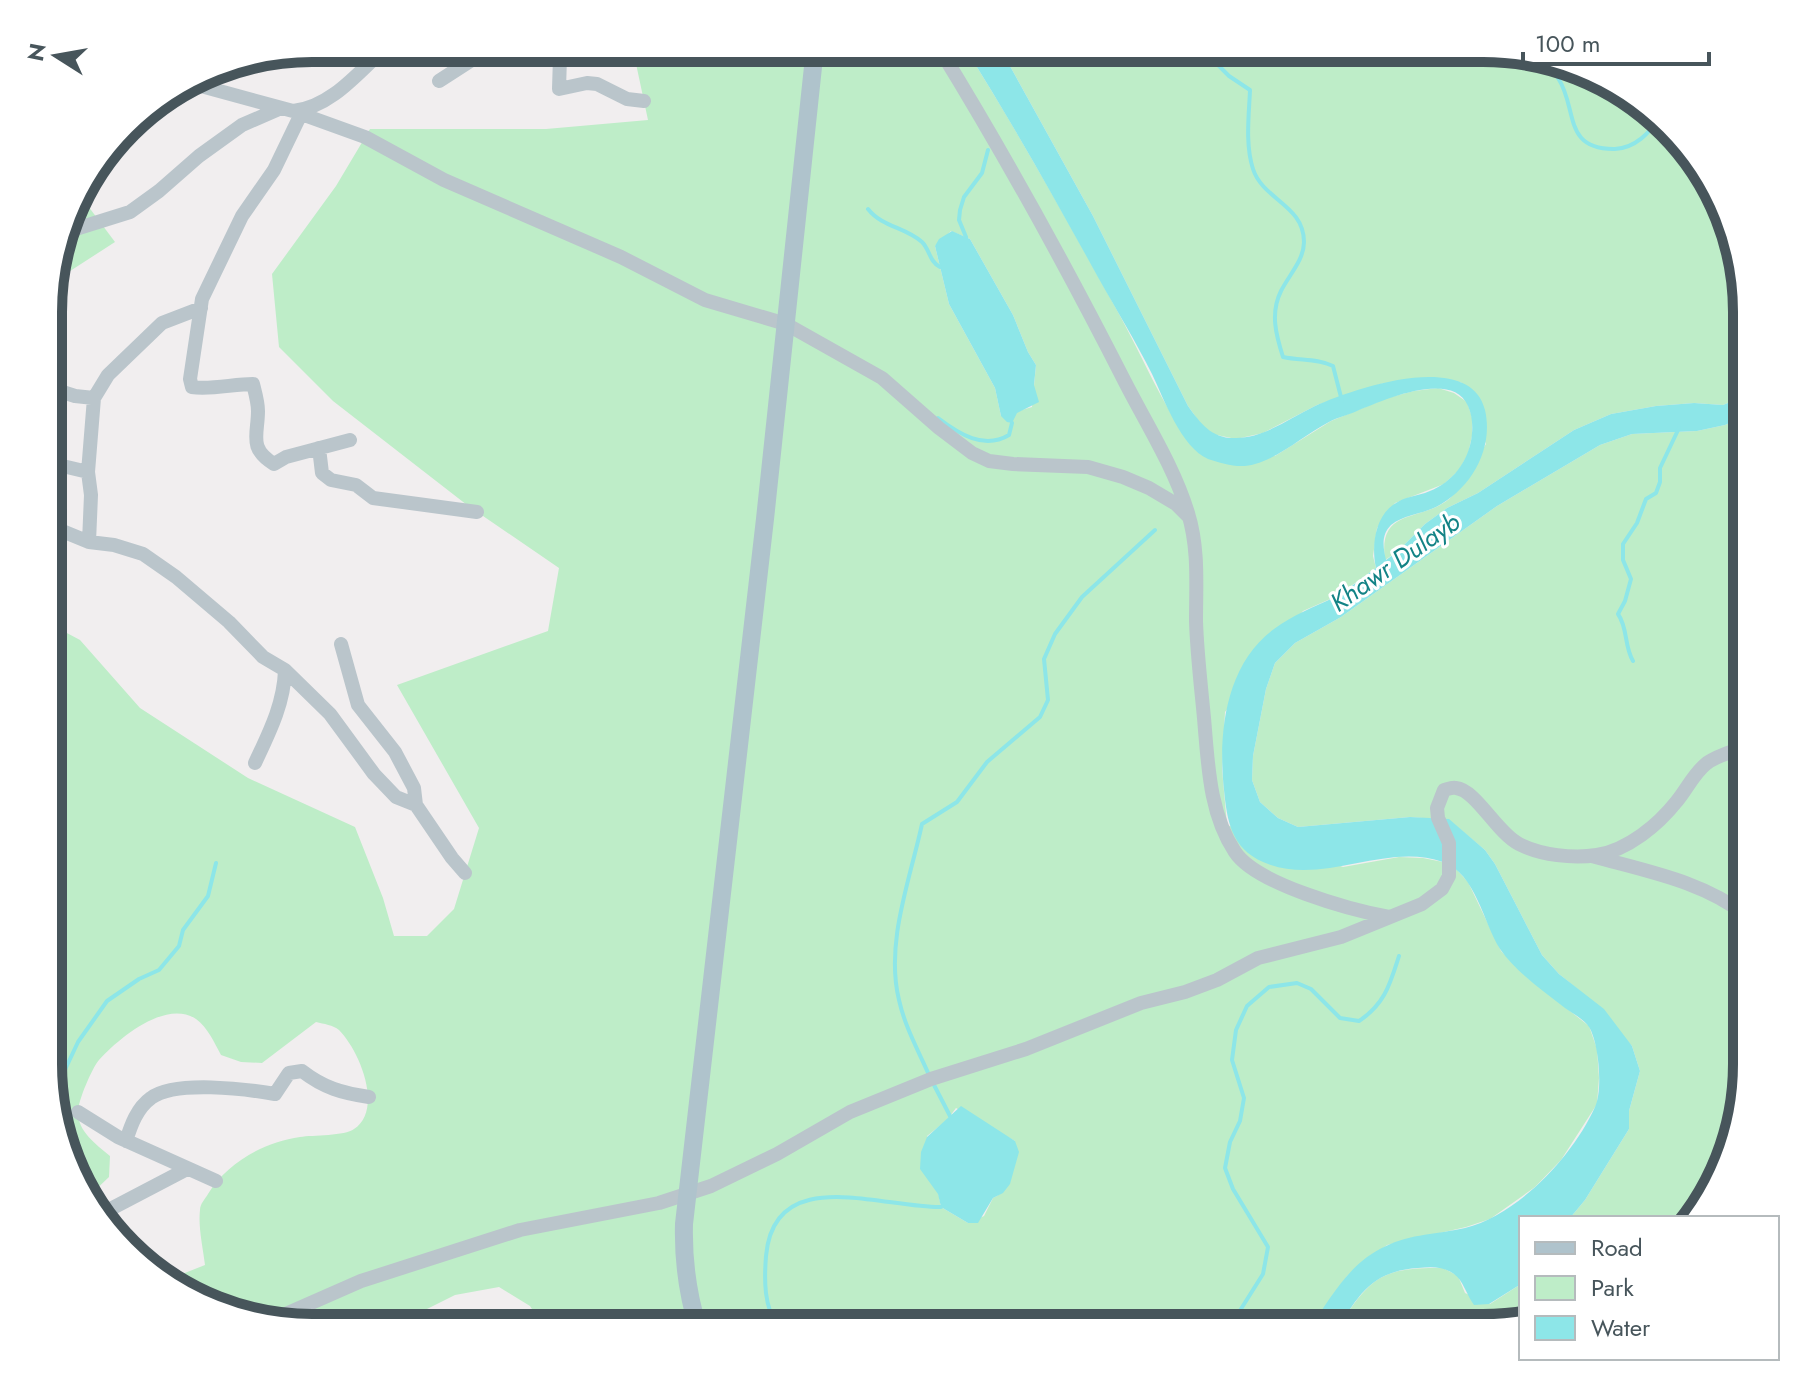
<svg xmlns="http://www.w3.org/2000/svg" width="1795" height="1376" font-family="Jost,sans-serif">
  <rect width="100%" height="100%" fill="#f1eeef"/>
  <path fill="#beedc8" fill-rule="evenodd" d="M655,48H965C1020,135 1068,222 1118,312C1142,356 1162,404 1191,445L1275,456L1331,421L1387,398L1414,391L1438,388L1454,393L1467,402L1472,417V436L1468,454L1459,470L1444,484L1395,503L1377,528L1373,556L1376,568L1337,596L1303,611L1225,712L1222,769L1227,825L1343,867L1399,857L1423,858L1443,862L1456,869L1468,882L1501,951L1528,978L1589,1026L1597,1049L1599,1078L1597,1104L1561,1160L1535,1187L1490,1219L1466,1227L1387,1245L1347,1276L1310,1328H544L530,1306L499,1287L455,1295L391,1327H296L212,1308L167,1280L205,1265C203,1248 198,1227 200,1210C200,1204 205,1199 208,1194C227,1163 264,1142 300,1137C313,1135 345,1136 354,1129C384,1109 359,1050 339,1030C333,1025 324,1024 316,1022L262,1063L241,1062L221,1055C214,1042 208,1028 196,1019C166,999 119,1038 99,1060C92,1068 78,1101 78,1112C78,1132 96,1144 110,1156L109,1177L88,1197L75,1181L49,1081L50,624L80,640L140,708L248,778L355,827L383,898L394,936H427L454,909L479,828L397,685L548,631L559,568L467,505L333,401L279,347L272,274L336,186L370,129H546L648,120L635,59ZM951,231L970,239L1013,315L1028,352L1036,365L1032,407L1001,416L995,388L949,304L935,246ZM956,1108L1015,1141C1013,1164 1016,1188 993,1198L984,1216L968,1223L941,1207L927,1136L947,1120Z
    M1000,48L1499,49L1583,68L1657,113L1720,196L1747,312V395L1723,405L1694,403L1656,406L1611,414L1574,430L1478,493L1447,508L1425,524L1397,552L1385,560C1377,503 1428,525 1455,493C1467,479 1476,459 1486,444L1461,382L1384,383L1317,405L1263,433L1236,439L1212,434L1203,427L1188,406L1093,216Z
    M79,194L115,242L50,284V277Z
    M1747,415L1746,1081L1727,1164L1694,1218H1570L1585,1200L1629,1129V1111L1640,1071L1632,1046L1580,991L1559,974L1542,955L1495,864L1485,850L1449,820L1410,817L1298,827L1278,818L1260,802L1252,780L1253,756L1266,689L1275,663L1295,643L1341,617L1497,506L1600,445L1632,434L1697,431L1725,425Z
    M1443,1268L1458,1276L1465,1293L1490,1304L1521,1284V1319L1483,1328H1338C1370,1277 1382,1267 1443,1268Z"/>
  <path fill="#8de6e8" d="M965,48H1000L1093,216L1188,406C1201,424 1212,439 1236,438C1264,438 1290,418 1315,406C1352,389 1470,348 1485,410C1494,449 1471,489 1436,507C1422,514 1403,515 1391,525C1381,535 1383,547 1386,560L1397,552L1425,524L1447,508L1478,493L1574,430L1611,414L1656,406L1694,403L1723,405L1747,395V415L1725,425L1697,431L1632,434L1600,445L1497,506L1341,617L1295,643L1275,663L1266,689L1253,756L1252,780L1260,802L1278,818L1298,827L1410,817L1449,819L1485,850L1495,864L1542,955L1559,974L1604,1009L1632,1046L1640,1071L1629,1111V1129L1585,1200L1570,1218H1521V1284L1489,1304L1474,1305C1467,1296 1463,1280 1454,1274C1443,1266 1431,1267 1418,1268C1373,1271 1360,1293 1338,1328H1310C1331,1297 1350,1262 1386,1246C1410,1234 1439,1234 1465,1228C1518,1215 1573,1156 1595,1107C1603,1090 1599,1043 1589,1027C1585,1020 1572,1013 1565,1008C1543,991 1516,972 1500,949C1483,922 1476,874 1443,862C1385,841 1321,888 1263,862C1231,848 1227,820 1224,790C1218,734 1225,665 1274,629C1293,615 1314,607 1335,597C1349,589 1363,577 1376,568C1371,546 1375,515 1396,503C1405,497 1415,496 1425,493C1449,485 1466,466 1471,441C1473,430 1473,417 1468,406C1452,369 1382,401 1357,411C1348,415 1338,417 1329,422C1304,435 1282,456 1255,464C1240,469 1223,464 1208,459C1181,447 1164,399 1152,374C1136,342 1117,311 1099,279C1056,201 1013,124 965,48Z
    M952,231L970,239L1013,315L1028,352L1036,365L1034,385L1039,402L1017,413L1012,423L1007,422L1001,416L995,388L949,304L935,246L939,239Z
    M961,1106L1015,1141L1019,1152L1010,1184L1003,1193L993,1198L978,1223H968L941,1207L938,1194L920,1169L921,1152L927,1137Z"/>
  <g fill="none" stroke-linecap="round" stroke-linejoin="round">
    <path stroke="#8de6e8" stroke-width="4" d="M1522,54C1537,59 1549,64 1558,78C1578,108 1562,150 1615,149C1635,148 1650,133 1659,117
      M1214,61L1229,76L1250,90C1249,115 1245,144 1253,169C1263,200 1304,205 1304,242C1304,260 1289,275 1281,291C1270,313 1276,335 1283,357C1301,361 1316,358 1333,366L1342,401
      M868,209C882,227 905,227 922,242C930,250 929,261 940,267
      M966,237L959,220L960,210L964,197L982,173L988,150
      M938,418C959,434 984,450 1009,435L1012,423
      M1633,661C1624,646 1628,628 1618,614L1625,601L1631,579L1623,560V544L1637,523L1646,499L1656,493L1660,482V468L1679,428
      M929,1075C918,1050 905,1027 899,1000C885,943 910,880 922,824L957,802L987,762L1040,717L1048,700L1044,659L1055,634L1082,597L1155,530
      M933,1083L950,1116
      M58,1118L63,1074L78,1042L107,1001L139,979L159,970L179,946L183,930L208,896L216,863
      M778,1328C764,1306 764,1281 766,1256C774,1163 881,1208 941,1207
      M1229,1328L1263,1274L1268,1247L1233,1189L1225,1168L1230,1142L1240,1121L1244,1098L1232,1060L1236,1030L1247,1006L1269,987L1297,983L1311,989L1340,1018L1359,1021C1385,1004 1390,984 1399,956"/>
    <path stroke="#bac5cb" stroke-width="14" d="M564,48L560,57L559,89L587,83L597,84L627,99L644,101
      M939,48C1006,157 1067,268 1125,382C1147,425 1174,467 1188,513C1199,549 1196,584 1196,621C1197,653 1201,686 1204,718C1208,763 1209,813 1235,852C1256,884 1351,910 1389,917
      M439,81L470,61L484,48
      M190,83L293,111L365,137L444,180L621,257L705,300L786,324L882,378L939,428L972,453L989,461L1013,464L1088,467L1123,477L1149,488L1176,504L1189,517
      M293,111C330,108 359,72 385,48
      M300,116L274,170L242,216L202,299L190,379L192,387C210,390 234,384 253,384C255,392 258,402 258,411C258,435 248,448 274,464L286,457L350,440
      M66,232L130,212L159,191L199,156L242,125L281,108
      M50,388L75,396L94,398
      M319,448L322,473L331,480L356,485L373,498L477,512
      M50,463L88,472
      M50,526L89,542L114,545L143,554L176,577L229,622L263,657L285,670L330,714L374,774L396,797L416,805
      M89,542L91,495L88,472L94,398L108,375L162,323L201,308
      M341,644L358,705L395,752L414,788L416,805L452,858L465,873
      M1735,750L1747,789
      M255,763C269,733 284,704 285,670
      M1592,856C1645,871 1703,881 1747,916
      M1747,873V846
      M78,1112L118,1137L216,1181
      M126,1141C131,1125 137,1108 151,1098C175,1080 246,1089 275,1094L289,1073L302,1071C324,1088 342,1093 369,1097
      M101,1214L187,1169
      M270,1321L361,1281L520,1230L659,1203L711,1186L777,1154L850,1112L931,1079L1026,1049L1141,1003L1185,992L1217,980L1258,958L1341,937L1422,904L1442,889L1449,876V843L1438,818L1437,808L1444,790C1448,789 1452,787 1456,788C1476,790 1497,833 1519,844C1541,855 1573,859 1597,855C1628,850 1658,825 1677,801C1687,789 1694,773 1707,763C1718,755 1734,751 1747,746
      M536,1328L541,1323"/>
    <path stroke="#afc3cc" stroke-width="18" d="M698,1328C687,1292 683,1261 684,1224L765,519L815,48"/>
  </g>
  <g text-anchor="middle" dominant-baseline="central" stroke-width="6" stroke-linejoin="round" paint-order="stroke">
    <g font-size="26" font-style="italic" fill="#128386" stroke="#fff">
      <text transform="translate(1395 562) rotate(-35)">Khawr Dulayb</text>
    </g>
  </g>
  <path d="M0 0H1795V1376H0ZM312 62H1483A250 250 0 0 1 1733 312V1064A250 250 0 0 1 1483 1314H312A250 250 0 0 1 62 1064V312A250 250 0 0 1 312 62Z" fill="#fff" fill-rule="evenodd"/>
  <path fill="none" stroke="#47555b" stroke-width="10" d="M312 62H1483A250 250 0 0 1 1733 312V1064A250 250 0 0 1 1483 1314H312A250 250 0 0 1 62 1064V312A250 250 0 0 1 312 62Z"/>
  <rect x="1519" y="1216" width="260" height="144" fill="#ffffff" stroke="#b5bbbd" stroke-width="2"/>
  <rect x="1535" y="1242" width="40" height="12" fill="#afc3cc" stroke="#b5bbbd" stroke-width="2"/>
  <text x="1591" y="1256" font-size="24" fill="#47555b">Road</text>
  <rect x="1535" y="1276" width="40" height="24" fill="#beedc8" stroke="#b5bbbd" stroke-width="2"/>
  <text x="1591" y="1296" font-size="24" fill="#47555b">Park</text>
  <rect x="1535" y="1316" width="40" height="24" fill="#8de6e8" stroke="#b5bbbd" stroke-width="2"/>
  <text x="1591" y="1336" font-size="24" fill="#47555b">Water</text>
  <g transform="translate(56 56) rotate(281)" stroke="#ffffff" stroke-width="6" paint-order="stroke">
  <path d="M0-6L14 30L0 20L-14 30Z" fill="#47555b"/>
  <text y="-12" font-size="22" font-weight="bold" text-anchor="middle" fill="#47555b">N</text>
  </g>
  <path d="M1523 52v12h186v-12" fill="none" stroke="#47555b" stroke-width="4"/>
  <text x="1535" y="52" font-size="24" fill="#47555b" stroke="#ffffff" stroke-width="6" paint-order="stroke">100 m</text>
</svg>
